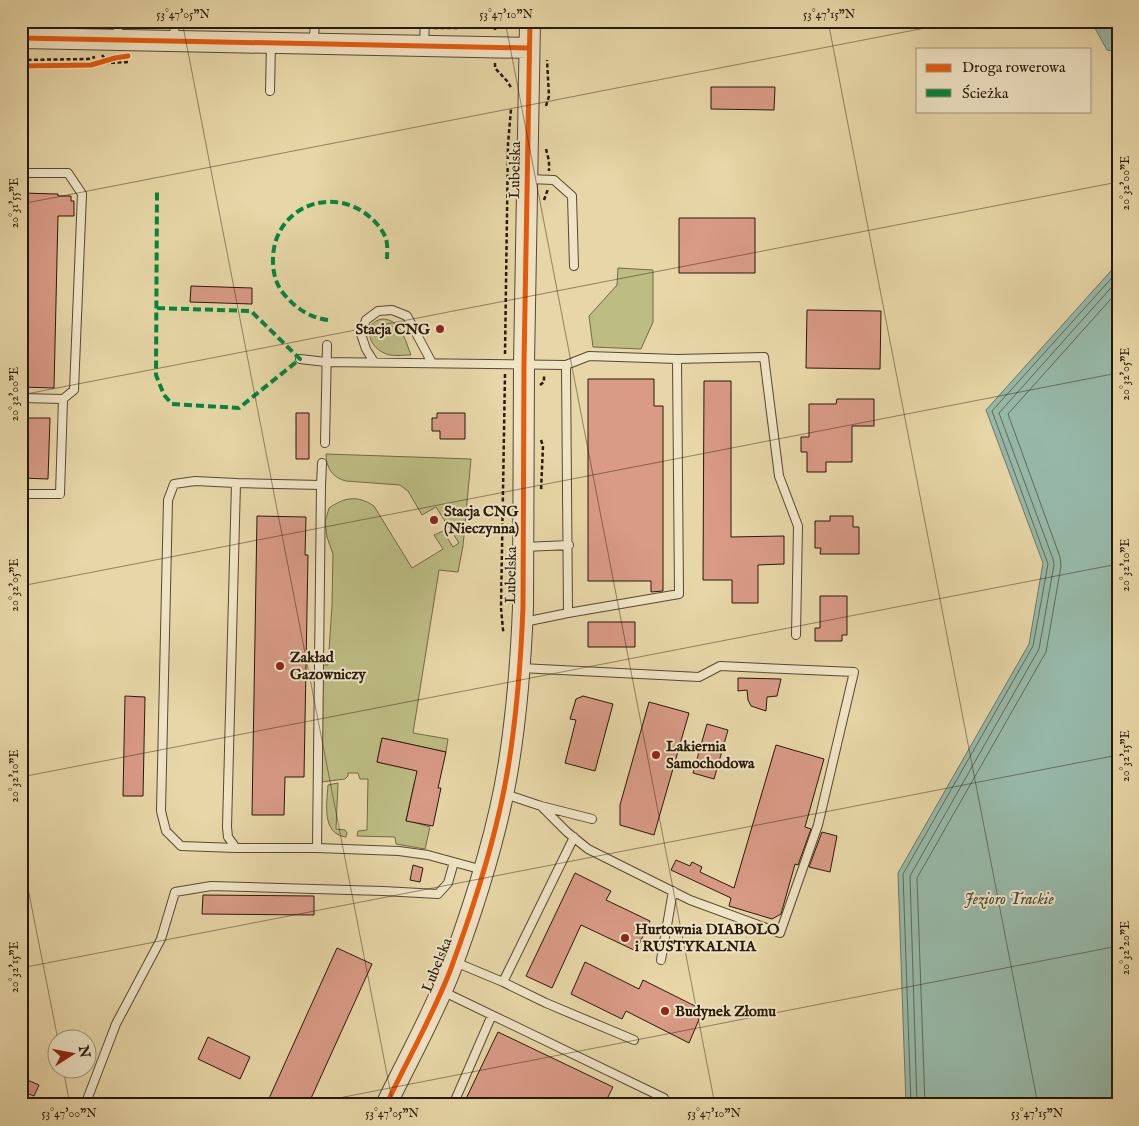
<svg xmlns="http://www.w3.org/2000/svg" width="1139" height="1126" font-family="'IM FELL English',serif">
  <rect width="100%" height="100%" fill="#e7d6a7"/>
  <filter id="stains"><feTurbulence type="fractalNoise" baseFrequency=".004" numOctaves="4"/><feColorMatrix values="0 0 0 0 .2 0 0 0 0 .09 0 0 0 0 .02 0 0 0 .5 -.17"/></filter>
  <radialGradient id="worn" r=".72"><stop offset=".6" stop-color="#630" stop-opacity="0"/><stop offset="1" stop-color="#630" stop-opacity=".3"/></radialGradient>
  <path fill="#bcbc83" stroke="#726a46" d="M618,268L653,270V322L641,349L593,347L589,316L617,285Z
    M382,319C401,319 405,340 411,355C403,355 391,357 384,353C368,346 362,323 382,319Z
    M326,454L471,459L463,546L458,572L439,570L413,733L448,739L446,752L382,738L377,762L420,771L414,784L406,820L430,827L425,849L396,844L395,837L357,836L358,831L367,830L368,779H360L358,773H348V776L345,779L321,782L323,665H328L332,606L333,554L327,537L325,522L329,508C345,497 357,495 374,506L412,568L443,549L434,535L443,531L453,547L459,543L436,507L422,515L408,491L400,485L346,481C333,478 326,468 326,454Z
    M338,783L336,829L345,830L347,833L346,837C321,834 327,803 328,785Z"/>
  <path fill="#97b9a9" stroke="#6a7969" d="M1091,21H1118V52L1107,50Z
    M1118,263V1105H906L898,873L1029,644L1043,563L986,410Z"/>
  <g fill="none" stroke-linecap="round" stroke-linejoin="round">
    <path stroke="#5f6958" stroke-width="1" d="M911,1105L903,874L1033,646L1048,564L992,411L1118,271
      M917,1105L910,876L1039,649L1054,565L1053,559L999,413L1118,280
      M925,1105L917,878L1046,652L1061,566L1060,557L1008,414L1118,291"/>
  </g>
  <path fill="#d99a86" stroke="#271908" d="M711,87H775L774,110L711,109Z
    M21,193L58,194V196H71V201H74V216H58L54,388L21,387Z
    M679,218H755V273H679Z
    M191,286L252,288V304L190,302Z
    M807,310L881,311L880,369L806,368Z
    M588,379H654V406H663V591L651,592V581H588Z
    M704,381H731V537L784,536V564L758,565V603H732V580H703Z
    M837,399H874V426H852V462H826V472H807V452H801V437H809V404H836Z
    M296,413H309V459H296Z
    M437,413H465V439H440V431H432V418H437Z
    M21,418H50L48,479L21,478Z
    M257,516L306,517L305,555H308L304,777H285L284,815H252Z
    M830,516H853V527H859V554H820L821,548H815V521H830Z
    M820,596H847V635H842V641H815V628H820Z
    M588,622H635V647H588Z
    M738,678L781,679L777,696L767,697L766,711L751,706L748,700L747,690L738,691Z
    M125,696L145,697L143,796H123Z
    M583,696L613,704L595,771L565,763L576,720L570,719L576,699Z
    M649,702L689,713L654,835L620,825V805Z
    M707,724L728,730L714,779L693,773Z
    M382,738L446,752L438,788H441L433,826L406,821L417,771L377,762Z
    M776,745L824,759L805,827L811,829L798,865L795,864L781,914L772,919L729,906L731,898L671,870L676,860L690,866L692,862L702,867L700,872L734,888Z
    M822,832L837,836L830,872L809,867Z
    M413,865L423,868L420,882L410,880Z
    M575,873L611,891L606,900L650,921L636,951L581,925L552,988L526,976Z
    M203,895L314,896V915L202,914Z
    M337,948L372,964L308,1105H266Z
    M585,962L639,989L643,980L703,1010L689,1043L626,1011L622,1019L571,994Z
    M498,1032L613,1087L604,1105H463Z
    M208,1037L250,1057L240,1079L198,1059Z
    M25,1079L39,1085L34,1096L21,1091Z"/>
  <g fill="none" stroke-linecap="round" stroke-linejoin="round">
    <defs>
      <path id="service" d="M118,21V39
        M174,39L175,21
        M313,43L315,26L318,21
        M424,44L425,21
        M270,91L271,43
        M21,173H68L82,194L74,390L63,399L60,494H21
        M529,179L554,180L572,196L574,266
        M300,359L326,362L566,365L589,356L677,359L764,357L779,476L798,526L796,635
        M374,362L366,349L361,334L366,320L378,311L392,310L407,316L432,363
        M21,398L63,399
        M325,443L327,345
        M236,483L195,481L174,484L168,500L161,811L166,831L181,846L236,848
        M321,485L322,463
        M524,547L569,545
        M568,613L679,594L677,359
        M524,622L568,613L566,365
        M521,668L699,677L720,666L854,672L818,825L780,933L690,900L588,849L567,832L541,806
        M505,794L541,806L592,819
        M317,848H236L228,837L227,827L236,483L321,485L317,848L399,851L428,855L483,870
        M661,960L673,891
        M455,962L503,982L574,837
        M503,982L546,1003L634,1040
        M442,991L664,1098L661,1105
        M85,1105L116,1024L161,939L175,892L211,886L383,891L438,894L448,883L454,862
        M453,1105L492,1015"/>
      <path id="tertiary" d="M21,38L529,48
        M386,1105C407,1061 432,1017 450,971C475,904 498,833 509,762C517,711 521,659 523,607L524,364L530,21"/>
    </defs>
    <use href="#service" stroke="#574830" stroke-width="10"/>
    <use href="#tertiary" stroke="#574830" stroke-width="22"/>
    <path stroke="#271908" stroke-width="2.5" stroke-dasharray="4 2.5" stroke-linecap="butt" d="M389,27H414
      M434,28H459
      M495,30V26L500,21
      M102,55L108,63L129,62
      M21,60L88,59L95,57
      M495,63V68L507,81L512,89
      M546,106L549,96L547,60
      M546,149L549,161V171
      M544,200L548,189
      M505,354L508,144L511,109
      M505,374L501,608L503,630L505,633
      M540,385L544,382V375
      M541,440L543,446L541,491"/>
    <use href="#service" stroke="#efe4c6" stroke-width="8"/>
    <use href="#tertiary" stroke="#efe4c6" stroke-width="20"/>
    <path stroke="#00873e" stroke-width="4" stroke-dasharray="8 4" stroke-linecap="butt" d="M157,308L251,311L300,359L239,408L172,404L164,395L156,375L157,191
      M328,320C310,318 295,308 283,293C276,284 273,273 273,261C272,208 332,183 371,218C377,223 384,232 386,239C388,245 387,253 387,259"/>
    <defs>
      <path id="cycleway" d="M21,38L529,48
        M21,66L91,65L115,58L128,56
        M386,1105C407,1061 432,1017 450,971C475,904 498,833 509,762C517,711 521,659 523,607L524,364L530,21"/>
    </defs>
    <use href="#cycleway" stroke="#efe4c6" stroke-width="8"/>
    <use href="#cycleway" stroke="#e8590c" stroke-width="5"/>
  </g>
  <path fill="none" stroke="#271908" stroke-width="1" stroke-opacity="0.45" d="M182,21L393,1105M505,21L715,1105M828,21L1038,1105M21,204L961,21M21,395L1118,182M21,586L1118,373M21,777L1118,564M21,853L58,1040M21,968L1118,755M63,1068L70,1105M303,1105L1118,946"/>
  <g fill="#8f2418" stroke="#efe4c6" stroke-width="2">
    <circle cx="440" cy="329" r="5"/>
    <circle cx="434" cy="520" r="5"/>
    <circle cx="280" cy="666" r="5"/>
    <circle cx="656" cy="755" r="5"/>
    <circle cx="625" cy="938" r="5"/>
    <circle cx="665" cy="1011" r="5"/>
  </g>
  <g text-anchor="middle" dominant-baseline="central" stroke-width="4" stroke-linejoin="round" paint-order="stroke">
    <g font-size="15" fill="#271908" stroke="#efe4c6">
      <text transform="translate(515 170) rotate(-89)">Lubelska</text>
      <text transform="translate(511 575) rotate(-89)">Lubelska</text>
      <text transform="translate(437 965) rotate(-68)">Lubelska</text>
    </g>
    <g font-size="15" font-weight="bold" fill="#271908" stroke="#efe4c6" text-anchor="start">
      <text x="430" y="329" text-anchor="end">Stacja CNG</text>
      <text x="444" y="511">Stacja CNG<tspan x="444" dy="17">(Nieczynna)</tspan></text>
      <text x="290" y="657">Zakład<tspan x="290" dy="17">Gazowniczy</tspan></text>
      <text x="666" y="746">Lakiernia<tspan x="666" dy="17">Samochodowa</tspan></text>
      <text x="635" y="929">Hurtownia DIABOLO<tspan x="635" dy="17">i RUSTYKALNIA</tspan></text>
      <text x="675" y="1011">Budynek Złomu</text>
    </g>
    <g font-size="16" font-style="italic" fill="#494938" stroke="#efe4c6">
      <text x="1009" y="900">Jezioro Trackie</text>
    </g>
  </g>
  <rect width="1139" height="1126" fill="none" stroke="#e7d6a7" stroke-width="55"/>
  <rect x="916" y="48" width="175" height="65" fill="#efe4c6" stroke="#9f937a"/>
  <rect x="926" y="64" width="25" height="8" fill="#e8590c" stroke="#9f937a"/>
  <text x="962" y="72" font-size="15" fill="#271908">Droga rowerowa</text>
  <rect x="926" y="89" width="25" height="8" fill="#00873e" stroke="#9f937a"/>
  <text x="962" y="98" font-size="15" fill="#271908">Ścieżka</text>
  <g transform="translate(72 1054) rotate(79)"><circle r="24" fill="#efe4c6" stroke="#9f937a"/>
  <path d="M0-4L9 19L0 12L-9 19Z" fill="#8f2418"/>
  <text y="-8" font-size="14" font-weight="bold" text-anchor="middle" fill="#271908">N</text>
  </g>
  <rect x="28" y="28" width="1084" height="1070" fill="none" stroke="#271908" stroke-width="2"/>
  <g font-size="12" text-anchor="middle" fill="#271908">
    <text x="183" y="18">53°47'05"N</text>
    <text x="506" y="18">53°47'10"N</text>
    <text x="829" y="18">53°47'15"N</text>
    <text transform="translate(1125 183) rotate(-90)" y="4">20°32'00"E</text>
    <text transform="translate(14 203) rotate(-90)" y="4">20°31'55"E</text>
    <text transform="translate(1125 374) rotate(-90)" y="4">20°32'05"E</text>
    <text transform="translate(14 394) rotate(-90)" y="4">20°32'00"E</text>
    <text transform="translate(1125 565) rotate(-90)" y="4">20°32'10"E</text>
    <text transform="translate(14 585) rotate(-90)" y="4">20°32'05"E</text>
    <text transform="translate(1125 756) rotate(-90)" y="4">20°32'15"E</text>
    <text transform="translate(14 776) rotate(-90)" y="4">20°32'10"E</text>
    <text transform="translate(1125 948) rotate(-90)" y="4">20°32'20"E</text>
    <text transform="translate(14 967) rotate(-90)" y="4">20°32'15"E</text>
    <text x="69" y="1117">53°47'00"N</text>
    <text x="392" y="1117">53°47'05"N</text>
    <text x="714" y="1117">53°47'10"N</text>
    <text x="1037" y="1117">53°47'15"N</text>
  </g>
  <rect width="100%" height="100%" filter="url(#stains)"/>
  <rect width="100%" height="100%" fill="url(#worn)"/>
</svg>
